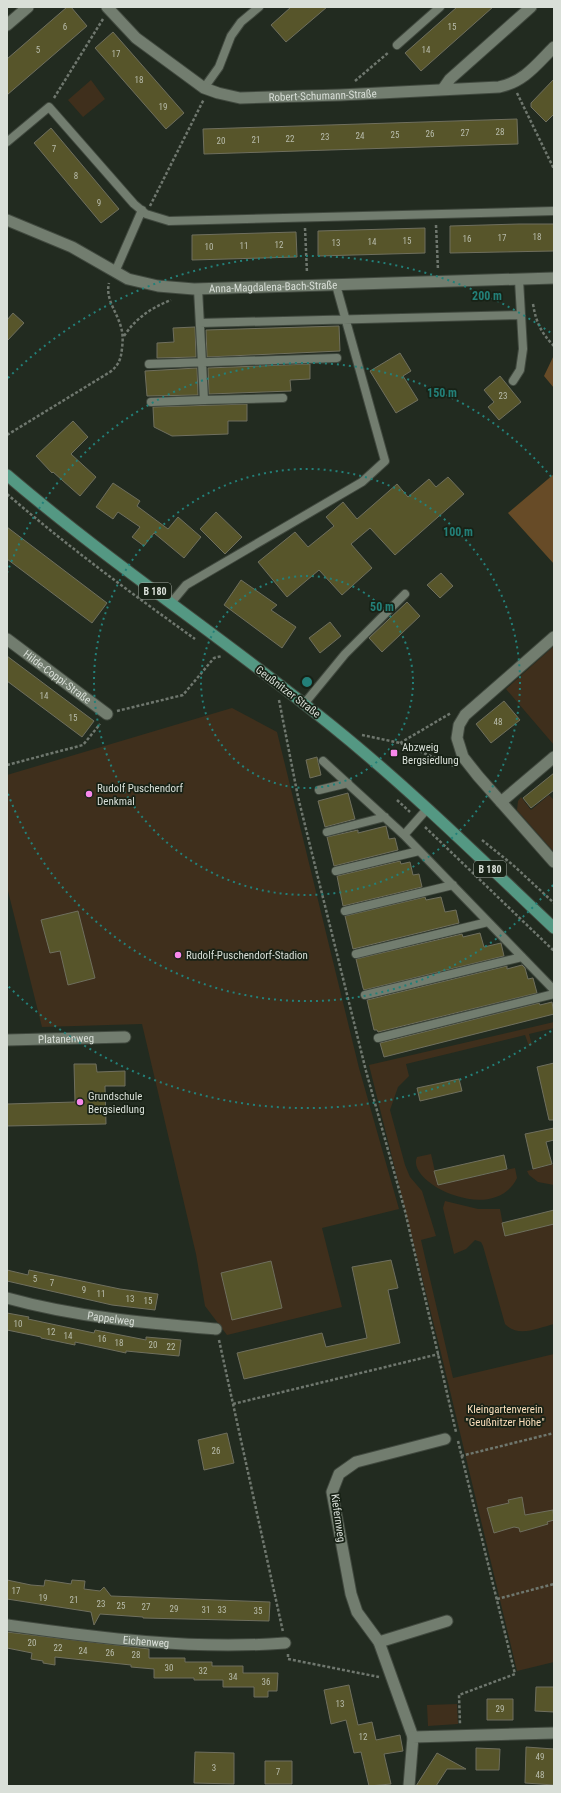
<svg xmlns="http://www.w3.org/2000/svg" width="561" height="1793" font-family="'Roboto Condensed',sans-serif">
  <rect width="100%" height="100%" fill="#222b20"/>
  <path fill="#3f2f1c" d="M91,80L105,99L83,117L68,100Z
    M554,646V745L506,689Z
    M232,708L277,732L359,1068L399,1209L322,1228L342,1307L227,1335L205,1306L196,1254L142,1024L42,1027L7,887V775Z
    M549,795L554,800V852L517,810L518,801L521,797L531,810Z
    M554,1022V1028L529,1034L532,1045L529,1046L525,1035L406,1064L409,1076L398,1087L390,1110L405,1165L410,1177L422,1191L436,1236L421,1240L453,1378L554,1354V1662L517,1671L440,1349L369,1065Z
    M431,1154L438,1185L515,1168L517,1178C494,1226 405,1183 417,1157Z
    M554,1164V1185L538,1182L529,1175L527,1171Z
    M445,1201L478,1209H500L505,1236L554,1224V1324C538,1328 518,1338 505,1324L483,1246L481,1242L475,1240L466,1249L454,1254L443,1208Z
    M457,1704L458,1724L428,1726L427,1705Z"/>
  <path fill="#674b27" d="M554,355V388L544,376Z
    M554,474V564L508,513Z"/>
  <path fill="#57552a" stroke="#6f6f5e" d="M67,7H71L87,26L7,95V59Z
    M291,7H327L286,42L271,25Z
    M457,7H493L421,71L405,53Z
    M113,32L184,113L166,129L95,48Z
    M554,79V114L546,122L531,107V103Z
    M517,119L518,144L204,154L203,129Z
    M51,128L119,209L101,223L34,143Z
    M519,224H554V251L450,253V226Z
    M425,228V253L318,256V231Z
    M296,232L297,257L192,260V235Z
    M13,313L24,323L7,341V320Z
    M339,326L340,351L207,357L206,330Z
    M195,327L196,357L157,358V343L174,342L173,328Z
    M400,353L411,371L403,376L418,400L396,413L370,371Z
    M310,364V379L290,380L291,391L209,394L208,368Z
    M197,368L198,395L147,396L145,371Z
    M500,376L521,402L499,420L488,407L494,402L484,390Z
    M247,404V421H228V434L172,436L154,427L153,407Z
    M73,421L88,437L71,454L96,477L80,496L53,472L52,473L36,456Z
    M448,477L464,494L395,555L370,528L351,544L372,568L342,595L319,570L287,597L258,562L295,532L308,547L334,526L326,517L343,502L357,519L397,484L408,497L429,479L436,487Z
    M113,483L140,501L137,506L168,529L178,517L201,537L184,558L154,533L144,546L132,537L140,527L118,512L113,519L96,507Z
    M216,512L242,537L225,554L200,529Z
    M7,527L107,603L92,623L7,559Z
    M441,573L453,586L440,598L427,585Z
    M241,580L277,605L271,610L296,627L282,648L224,605Z
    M407,602L420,616L382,652L369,638Z
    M330,622L341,636L320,653L309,638Z
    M7,656L94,721L82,737L7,681Z
    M504,701L520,720L491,743L476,724Z
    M317,757L321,775L310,778L306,760Z
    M554,773V790L531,808L523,798Z
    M348,793L355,819L325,827L318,801Z
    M386,826L389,839L395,838L398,850L334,866L327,837L358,830V833Z
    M400,861L401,864L410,862L413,875L419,874L422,887L343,906L337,876Z
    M425,897L426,900L441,897L445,912L456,910L459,923L353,949L345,916Z
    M78,911L95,978L68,985L60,951L50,953L41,920Z
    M480,933L484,947L501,943L504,956L364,990L363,988L356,959L462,934L463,937Z
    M522,965L525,968L528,979L533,978L537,993L378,1032L377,1030H374L367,1000L507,966V969Z
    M552,1002L554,1014L384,1057L380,1043L539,1003L540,1005Z
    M554,1063V1120H549L537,1067Z
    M74,1064H96L97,1072L125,1071V1086H105L106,1124L7,1126V1104L75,1102Z
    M459,1079L462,1091L420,1101L417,1088Z
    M554,1128V1140L546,1142L552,1164L533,1169L525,1134Z
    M504,1155L507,1169L438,1185L434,1171Z
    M554,1210V1224L505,1236L502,1223Z
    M391,1260L398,1288L388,1290L400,1343L244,1379L237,1353L322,1333L326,1347L367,1338L352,1267Z
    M271,1261L282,1308L232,1320L221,1273Z
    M7,1270L28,1275L29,1270L120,1289L158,1294L155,1310L112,1305L7,1281Z
    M7,1313L29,1317L28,1319L94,1333L95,1330L146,1340V1337L181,1340L179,1356L126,1351V1353L75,1342V1345L41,1338V1337L7,1330Z
    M227,1433L234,1463L204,1470L198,1440Z
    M522,1497L525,1515L553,1510L554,1520L547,1522L548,1524L520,1532L519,1528L514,1527L494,1533L487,1508L509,1503L508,1500Z
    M7,1580L31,1585L44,1586L45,1580L71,1584L72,1580L85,1581L84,1589L100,1591L104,1587L111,1596L270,1602L269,1621L143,1618V1617L100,1614L94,1625L91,1612L7,1599Z
    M7,1632L149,1649V1658H185V1662H212V1666H243V1673H278L277,1691H268V1697H254V1687H223V1680H194V1678H154V1669L131,1667V1665L55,1657V1665L43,1663V1661L31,1659L32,1653L7,1648Z
    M349,1685L358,1725L372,1722L376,1740L400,1735L403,1751L384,1754L391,1784L369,1786L361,1752L354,1753L346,1720L331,1724L324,1690Z
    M536,1687H554V1712L535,1711Z
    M487,1699H513V1720H487Z
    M526,1747L554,1749V1785L525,1783Z
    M476,1748L500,1749L499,1770H476Z
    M195,1752L234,1753V1784L194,1783Z
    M437,1753L466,1769H447L436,1786H416Z
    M265,1761H292V1784H265Z"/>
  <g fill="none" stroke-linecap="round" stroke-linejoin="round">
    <defs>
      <path id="service" d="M397,45L440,7
        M204,88L219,67L231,36L241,22L259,7
        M7,142L49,107L134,204L146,214L169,221L554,211
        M115,272L142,210
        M198,289L204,400L283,398
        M200,323L521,315
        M149,364L337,358
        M513,381L520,370L523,349L519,280
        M151,402L204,400
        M171,603L186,585L362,482L385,461L336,285
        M304,704L345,654L405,594
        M323,761L404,835L554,990
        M319,790L348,783
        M327,832L385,817
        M404,835L427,809
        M336,871L419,851
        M345,911L453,885
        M356,954L488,922
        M365,995L522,957
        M378,1038L554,994"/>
      <g id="minor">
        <path id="s1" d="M107,7L136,38L204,88L218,93L240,98L340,95L499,87C524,82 537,64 554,47"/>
        <path d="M7,25L28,7"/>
        <path d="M443,89L450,79L531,7"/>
        <path id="s2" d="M7,220L72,247L128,279L158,286L194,289L554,278"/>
        <path d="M554,637L465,715L459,725L457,738L463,757L478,776L554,862"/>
        <path id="s3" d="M7,639L107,714"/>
        <path d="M501,802L554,757"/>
        <path id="s4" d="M7,1040L125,1037"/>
        <path id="s5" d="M7,1298C75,1317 146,1323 216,1329"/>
        <path id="s6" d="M7,1625C99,1638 192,1650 285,1643"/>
        <path d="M379,1642L447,1621"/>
        <path d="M413,1737L379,1642L357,1612L351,1594L332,1492L339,1474L356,1462L445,1439"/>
        <path d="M409,1786L413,1737L554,1733"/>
      </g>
      <path id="primary" d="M7,475C111,564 226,640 332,726C410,789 482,860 554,928"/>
    </defs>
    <use href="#service" stroke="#41493f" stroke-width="10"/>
    <use href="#minor" stroke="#41493f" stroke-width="13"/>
    <use href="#primary" stroke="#41493f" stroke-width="13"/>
    <path stroke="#6f776e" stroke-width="2.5" stroke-dasharray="3 2" stroke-linecap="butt" d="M355,81L389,52
      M517,93L554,169
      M54,98L103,19
      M150,206L204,99
      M436,225L438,270
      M305,228L307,273
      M533,304C536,322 541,333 554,346
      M124,336C136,318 151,308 171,300
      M7,435L110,372C119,365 121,359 122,348C123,341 123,334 121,327C117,312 105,299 109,283
      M7,494C67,546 131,593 195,639
      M279,700L298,797L366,1071L405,1211L456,1432
      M117,711L183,695L214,658L222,656
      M362,735L400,743L454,766
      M400,743L451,713
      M7,765L83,745L100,724
      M397,800L410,812
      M425,827L554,951
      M482,840L513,865L554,903
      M219,1340L283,1632
      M233,1404L439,1354
      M458,1441L515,1674L459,1695L460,1724
      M461,1456L554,1433
      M497,1599L554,1584
      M288,1654V1659L379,1677"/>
    <use href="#service" stroke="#727d6f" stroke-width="8"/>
    <use href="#minor" stroke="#727d6f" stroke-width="11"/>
    <use href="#primary" stroke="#549883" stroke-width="11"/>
  </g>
  <g fill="none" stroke="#238079" stroke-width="2" stroke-dasharray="2 4">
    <circle cx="307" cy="682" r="106"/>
    <circle cx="307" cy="682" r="213"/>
    <path d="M553 885A319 319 0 0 1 7 791M7 573A319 319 0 0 1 553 479"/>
    <path d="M551 1031A426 426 0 0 1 8 986M8 378A426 426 0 0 1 551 333"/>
  </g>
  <g fill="#f888eb" stroke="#182216" stroke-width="1.5">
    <rect x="390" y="749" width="8" height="8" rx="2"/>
    <circle cx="89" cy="794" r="4"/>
    <circle cx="178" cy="955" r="4"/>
    <circle cx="80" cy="1102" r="4"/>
  </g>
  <g text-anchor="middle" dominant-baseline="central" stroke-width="3.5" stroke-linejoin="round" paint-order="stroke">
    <g font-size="9" fill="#b8bcac">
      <text x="65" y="27">6</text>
      <text x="452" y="27">15</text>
      <text x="38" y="50">5</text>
      <text x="426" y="50">14</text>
      <text x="116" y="54">17</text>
      <text x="139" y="80">18</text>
      <text x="163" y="107">19</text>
      <text x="500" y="132">28</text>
      <text x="465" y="133">27</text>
      <text x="430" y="134">26</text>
      <text x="395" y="135">25</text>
      <text x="360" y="136">24</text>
      <text x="325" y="137">23</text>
      <text x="290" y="139">22</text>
      <text x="256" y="140">21</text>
      <text x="221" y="141">20</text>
      <text x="54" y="149">7</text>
      <text x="76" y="176">8</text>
      <text x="99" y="203">9</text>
      <text x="537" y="237">18</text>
      <text x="502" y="238">17</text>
      <text x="467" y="239">16</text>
      <text x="407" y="241">15</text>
      <text x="372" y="242">14</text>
      <text x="336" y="243">13</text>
      <text x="279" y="245">12</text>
      <text x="244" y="246">11</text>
      <text x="209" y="247">10</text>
      <text x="503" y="396">23</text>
      <text x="44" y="696">14</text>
      <text x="73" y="718">15</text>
      <text x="498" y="722">48</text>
      <text x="35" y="1279">5</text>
      <text x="52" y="1283">7</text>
      <text x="84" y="1290">9</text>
      <text x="101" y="1294">11</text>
      <text x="130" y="1299">13</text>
      <text x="148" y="1301">15</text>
      <text x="18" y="1324">10</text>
      <text x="51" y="1332">12</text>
      <text x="68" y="1336">14</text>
      <text x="102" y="1339">16</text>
      <text x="119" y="1343">18</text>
      <text x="153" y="1345">20</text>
      <text x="171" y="1347">22</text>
      <text x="216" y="1451">26</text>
      <text x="16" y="1591">17</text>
      <text x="43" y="1598">19</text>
      <text x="74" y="1600">21</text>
      <text x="101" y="1604">23</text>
      <text x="121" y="1606">25</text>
      <text x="146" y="1607">27</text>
      <text x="174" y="1609">29</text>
      <text x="206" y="1610">31</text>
      <text x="222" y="1610">33</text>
      <text x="258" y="1611">35</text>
      <text x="32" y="1643">20</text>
      <text x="58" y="1648">22</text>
      <text x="83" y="1651">24</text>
      <text x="110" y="1653">26</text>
      <text x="136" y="1655">28</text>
      <text x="169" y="1668">30</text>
      <text x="203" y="1671">32</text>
      <text x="233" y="1677">34</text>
      <text x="266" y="1682">36</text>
      <text x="340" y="1704">13</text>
      <text x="500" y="1709">29</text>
      <text x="363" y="1737">12</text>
      <text x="540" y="1757">49</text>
      <text x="214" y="1768">3</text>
      <text x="278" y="1772">7</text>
      <text x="540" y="1775">48</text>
    </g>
    <g fill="#182216" stroke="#9fa69e" stroke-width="1">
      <rect x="139" y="583" width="32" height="16" rx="3"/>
      <rect x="474" y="861" width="32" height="16" rx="3"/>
    </g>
    <g font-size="10" font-weight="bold" fill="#d9dfd8">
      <text x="155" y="591">B 180</text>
      <text x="490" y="869">B 180</text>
    </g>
    <g font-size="11" fill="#d9dfd8" stroke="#182216">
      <text stroke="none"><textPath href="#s1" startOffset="247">Robert-Schumann-Straße</textPath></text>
      <text stroke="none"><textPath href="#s2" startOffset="281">Anna-Magdalena-Bach-Straße</textPath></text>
      <text stroke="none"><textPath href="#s3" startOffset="63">Hilde-Coppi-Straße</textPath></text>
      <text transform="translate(288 692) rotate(37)">Geußnitzer Straße</text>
      <text stroke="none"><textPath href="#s4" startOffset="59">Platanenweg</textPath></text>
      <text stroke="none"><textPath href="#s5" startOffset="106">Pappelweg</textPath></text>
      <text transform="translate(338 1518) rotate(82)">Kiefernweg</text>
      <text stroke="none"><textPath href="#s6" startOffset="140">Eichenweg</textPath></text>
    </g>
    <g font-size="11" fill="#d9dfd8" stroke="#182216" text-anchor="start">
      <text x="402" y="747">Abzweig<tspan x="402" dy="13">Bergsiedlung</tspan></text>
      <text x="97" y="788">Rudolf Puschendorf<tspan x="97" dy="13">Denkmal</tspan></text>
      <text x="186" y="955">Rudolf-Puschendorf-Stadion</text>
      <text x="88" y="1096">Grundschule<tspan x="88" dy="13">Bergsiedlung</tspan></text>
    </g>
    <g font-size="11" fill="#fbdebb" stroke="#182216">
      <text x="505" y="1409">Kleingartenverein<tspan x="505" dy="13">"Geußnitzer Höhe"</tspan></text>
    </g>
  </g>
  <circle cx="307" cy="682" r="6" fill="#238079" stroke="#182216" stroke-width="2"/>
  <g font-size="12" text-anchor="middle" font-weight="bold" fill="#238079" stroke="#182216" stroke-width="3.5" stroke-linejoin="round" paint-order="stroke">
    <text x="487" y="300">200 m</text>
    <text x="442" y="397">150 m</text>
    <text x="458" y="536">100 m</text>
    <text x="382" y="611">50 m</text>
  </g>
  <rect width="561" height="1793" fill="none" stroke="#d9dfd8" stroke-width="16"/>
</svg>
